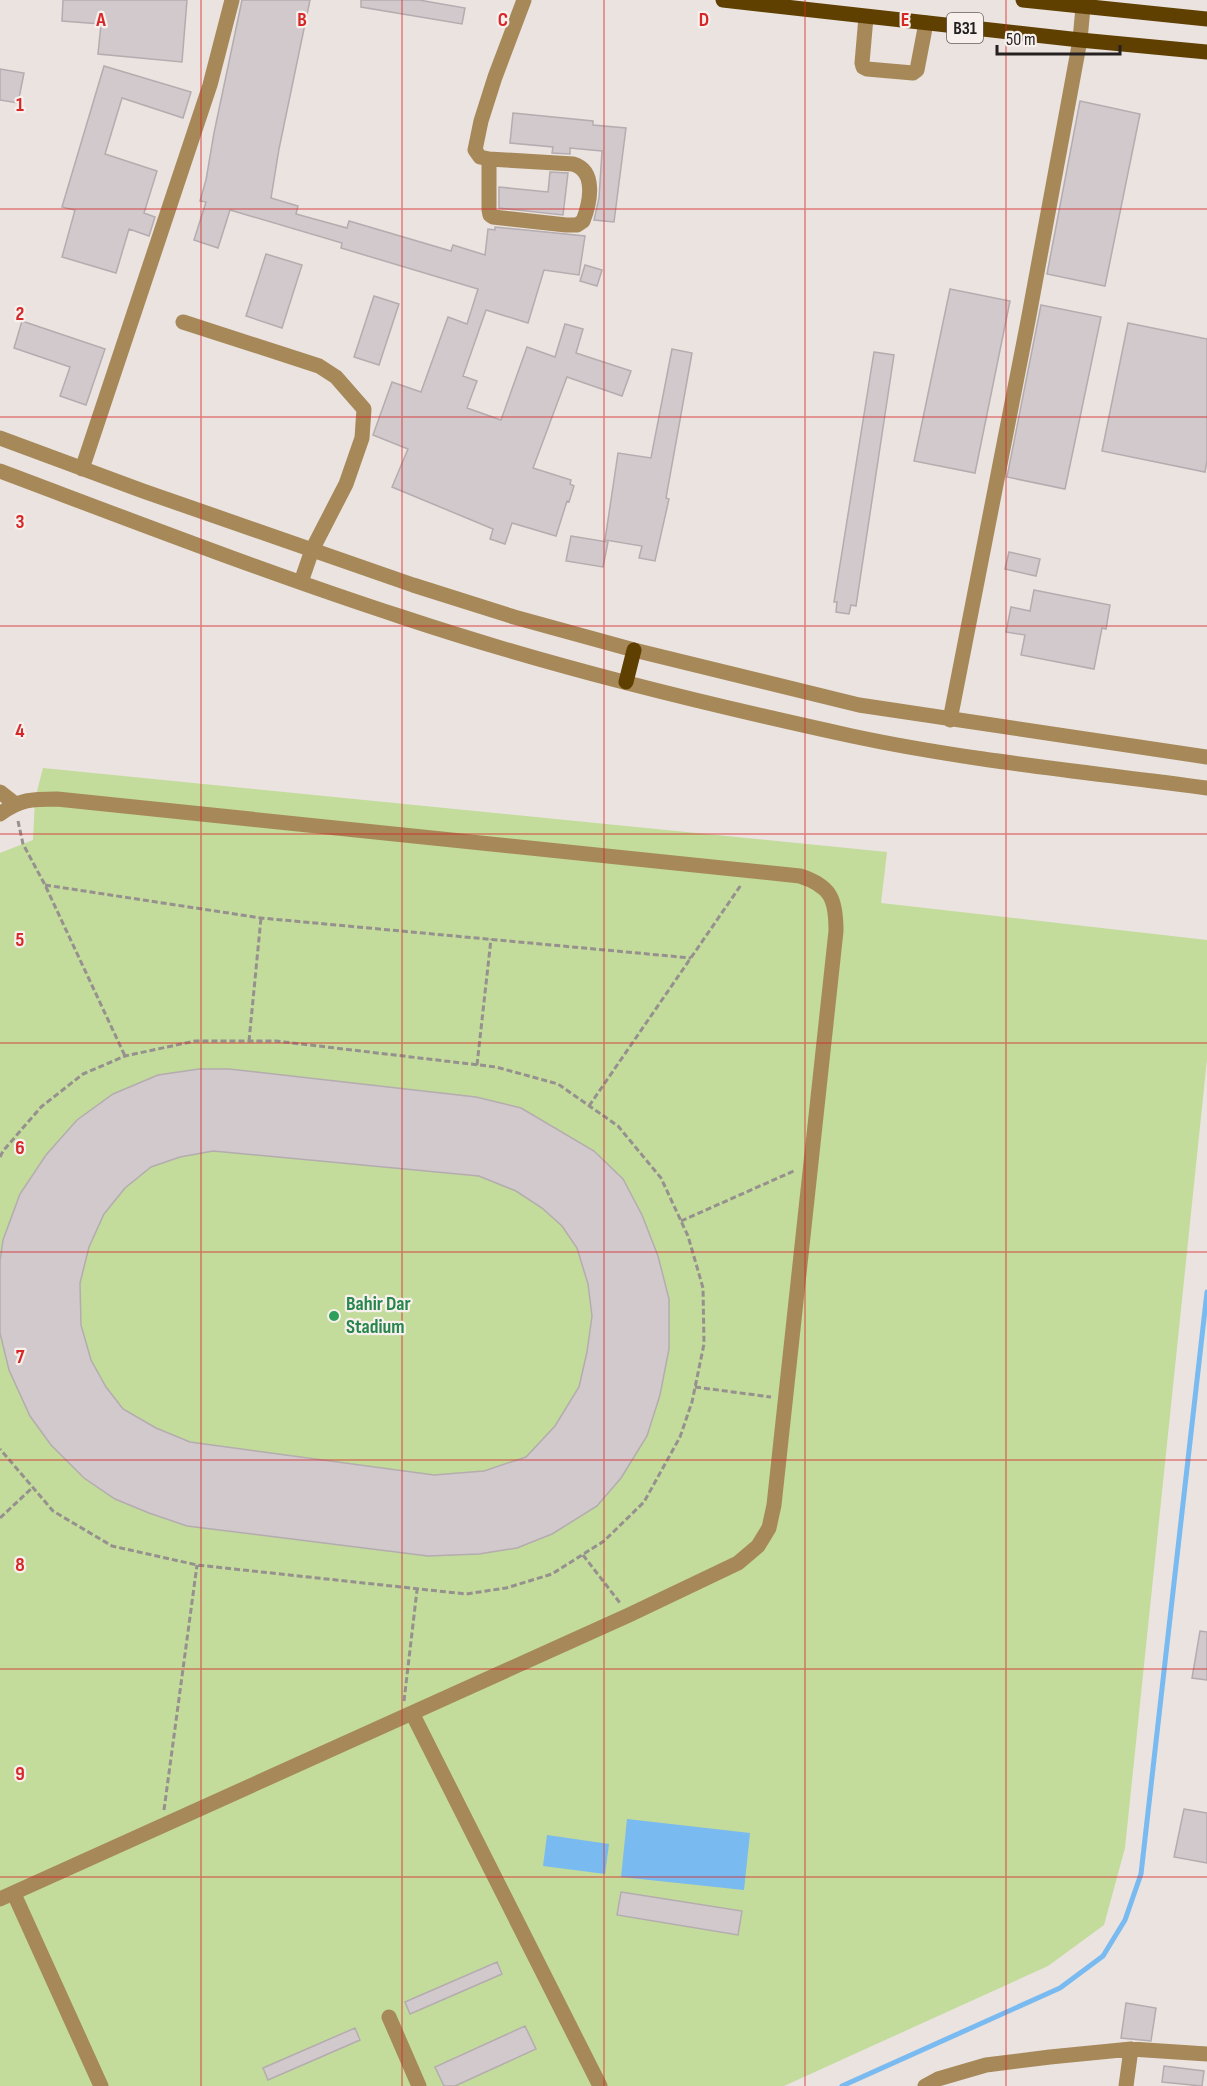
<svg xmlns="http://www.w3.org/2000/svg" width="1207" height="2086" font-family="'Sofia Sans Condensed',sans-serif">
  <rect width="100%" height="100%" fill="#eae3df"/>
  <path fill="#c3db9b" d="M43,768L887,852L881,903L1207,940V1059L1125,1848L1104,1925L1048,1966L784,2086H0V853L33,840L35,799Z"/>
  <path fill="#79baf1" d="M627,1819L750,1833L744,1890L621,1877Z
    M547,1835L609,1844L605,1874L543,1866Z"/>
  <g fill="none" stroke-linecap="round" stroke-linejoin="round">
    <path stroke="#79baf1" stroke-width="5" d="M842,2086L1060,1988L1103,1956L1125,1920L1141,1874L1207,1292"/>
  </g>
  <path fill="#d1c9cc" stroke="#b4acaf" stroke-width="1.5" fill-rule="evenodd" d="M63,0H187L182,62L98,54L101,24L62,21Z
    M242,0H310L279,149L271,198L298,206L296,214L347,228L349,221L451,251L453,245L485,255L488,229L495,230V227L585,236L579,275L544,270L528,323L486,310L463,376L477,381L467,408L501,420L527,347L555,357L565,324L583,329L576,353L631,371L622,396L567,377L533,468L571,480L570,484L574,486L569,502L567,501L556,536L512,523L505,544L490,539L493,529L392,487L408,449L373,435L392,382L421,392L448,317L467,324L478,289L341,248L342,243L230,210L218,248L194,240L206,202L200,201L206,180L214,133Z
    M361,0H419L465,8L462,24L361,7Z
    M104,66L191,92L183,118L122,98L105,154L157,171L144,213L155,217L149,236L129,229L116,273L62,257L75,210L62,207Z
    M0,69L24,73L18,103L0,100Z
    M1080,101L1140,114L1105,286L1047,274Z
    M513,113L593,121V125L626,128L614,222L594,220L599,198L602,151L570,148V154L552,153L553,147L510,143Z
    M550,172L568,173L563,215L499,208V187L548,192Z
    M266,254L302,265L282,328L246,316Z
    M585,265L602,270L597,286L580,281Z
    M950,289L1010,301L975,473L914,461Z
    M374,296L399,304L379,365L354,357Z
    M1041,305L1101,317L1065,489L1007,477Z
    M22,321L105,349L86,405L60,396L70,367L14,348Z
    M1128,323L1207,339V460L1205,472L1102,451Z
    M672,349L692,353L666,498L669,499L655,561L639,558L642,546L605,540L618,453L651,458Z
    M874,352L894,355L856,606L851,605L849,614L836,612L837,602H834Z
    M571,536L608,542L603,567L566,561Z
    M1009,552L1040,559L1036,576L1005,569Z
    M1034,590L1110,605L1106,629L1102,628L1094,669L1021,655L1025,635L1006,632L1011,607L1030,611Z
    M199,1069H229L476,1097L521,1108L594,1151L623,1179L642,1215L658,1256L669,1299V1349L660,1395L647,1436L621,1478L597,1506L552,1534L517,1548L479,1554L428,1556L187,1526L149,1513L115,1499L84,1478L51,1445L30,1416L9,1370L0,1333V1261L3,1240L20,1194L46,1155L77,1120L113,1094L158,1075ZM213,1151L479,1176L516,1191L542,1208L562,1226L577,1248L588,1284L592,1316L587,1352L579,1387L555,1426L526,1457L484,1471L434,1475L190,1442L156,1428L123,1409L106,1387L91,1360L81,1325L80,1283L89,1247L104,1214L125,1188L151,1167L180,1157Z
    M1200,1631L1207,1632V1680L1192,1678Z
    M1184,1809L1207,1813V1863L1174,1857Z
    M621,1892L742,1911L738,1935L617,1915Z
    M497,1962L502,1974L410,2014L405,2002Z
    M1126,2003L1156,2008L1151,2041L1121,2038Z
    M525,2026L536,2049L455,2086H444L435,2067Z
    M355,2028L360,2040L268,2080L263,2068Z
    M1164,2066L1204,2071L1202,2086L1162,2082Z"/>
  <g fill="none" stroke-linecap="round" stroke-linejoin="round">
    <path stroke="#96918e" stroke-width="3" stroke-dasharray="6 3" stroke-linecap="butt" d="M18,821L23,844L45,885L125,1056
      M45,885L261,918L691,958
      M249,1041L261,918
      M477,1065L491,939
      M589,1106L741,885
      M0,1157L3,1151L41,1107L83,1074L125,1056L195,1041H276L496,1067L558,1084L618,1126L661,1178L688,1236L703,1288L704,1344L692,1402L680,1437L644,1502L604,1541L552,1574L506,1588L466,1594L197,1565L112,1546L53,1511L0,1449
      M681,1221L796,1170
      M695,1387L771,1397
      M0,1518L32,1488
      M583,1555L620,1603
      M404,1701L417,1590
      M164,1810L197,1565"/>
    <path stroke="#a68859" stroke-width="15" d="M866,17L862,63L863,67L867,69L913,73L917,70L926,23
      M489,159V210L490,215L493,217L566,225H577L583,221C590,203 597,171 573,164L489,159L480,157L475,150L481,121L495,77L524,0
      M183,322L319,366L336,377L364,409L362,438L346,484L312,550L301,582
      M0,438L143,491L413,585L514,617L634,650L859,705L1207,757
      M82,469L210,85L232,0
      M0,471C133,521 267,573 402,617C549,666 701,703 852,736C969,761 1089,772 1207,788
      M950,720L1028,321L1080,40L1083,7
      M0,792L14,803
      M0,814C20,799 32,799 57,799L800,876C831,886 836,899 836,931L774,1505L769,1528L758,1546L738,1563L629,1615L0,1899
      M412,1713L600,2086
      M14,1894L101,2086
      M389,2017L419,2086
      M925,2086L938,2079L986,2065L1050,2057L1131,2049L1207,2054
      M1126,2086L1131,2049"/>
    <path stroke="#5f4000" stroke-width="15" d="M723,0L1080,40L1207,52
      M1023,0L1207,19
      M626,682L634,650"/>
  </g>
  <path fill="none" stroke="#d62828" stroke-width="1.5" stroke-opacity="0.55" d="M201,0V2086M402,0V2086M604,0V2086M805,0V2086M1006,0V2086M0,209H1207M0,417H1207M0,626H1207M0,834H1207M0,1043H1207M0,1252H1207M0,1460H1207M0,1669H1207M0,1877H1207"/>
  <circle fill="#2e9e5b" stroke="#f8f0ec" stroke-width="2" cx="334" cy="1316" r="6"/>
  <g text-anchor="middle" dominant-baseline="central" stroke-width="4.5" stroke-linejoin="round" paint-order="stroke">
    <rect fill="#f8f0ec" stroke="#645f5d" stroke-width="1.5" x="947" y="13" width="36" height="30" rx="4.5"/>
    <g font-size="18" font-weight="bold" fill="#242120">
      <text x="965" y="28">B31</text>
    </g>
    <g font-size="20" font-weight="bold" fill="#27864d" stroke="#f8f0ec" text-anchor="start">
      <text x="346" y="1304">Bahir Dar<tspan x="346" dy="23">Stadium</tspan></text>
    </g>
  </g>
  <g font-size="20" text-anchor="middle" font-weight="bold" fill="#d62828" stroke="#f8f0ec" stroke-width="4.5" stroke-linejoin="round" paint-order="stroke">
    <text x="101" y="26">A</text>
    <text x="302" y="26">B</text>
    <text x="503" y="26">C</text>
    <text x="704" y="26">D</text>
    <text x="905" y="26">E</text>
    <text x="20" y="111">1</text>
    <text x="20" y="320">2</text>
    <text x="20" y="528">3</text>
    <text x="20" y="737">4</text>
    <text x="20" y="946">5</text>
    <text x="20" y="1154">6</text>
    <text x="20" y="1363">7</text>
    <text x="20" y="1571">8</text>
    <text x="20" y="1780">9</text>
  </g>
  <path d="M997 45v9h123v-9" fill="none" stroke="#242120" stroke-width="3"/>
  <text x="1006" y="45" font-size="18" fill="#242120" stroke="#f8f0ec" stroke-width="4.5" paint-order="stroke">50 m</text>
</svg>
